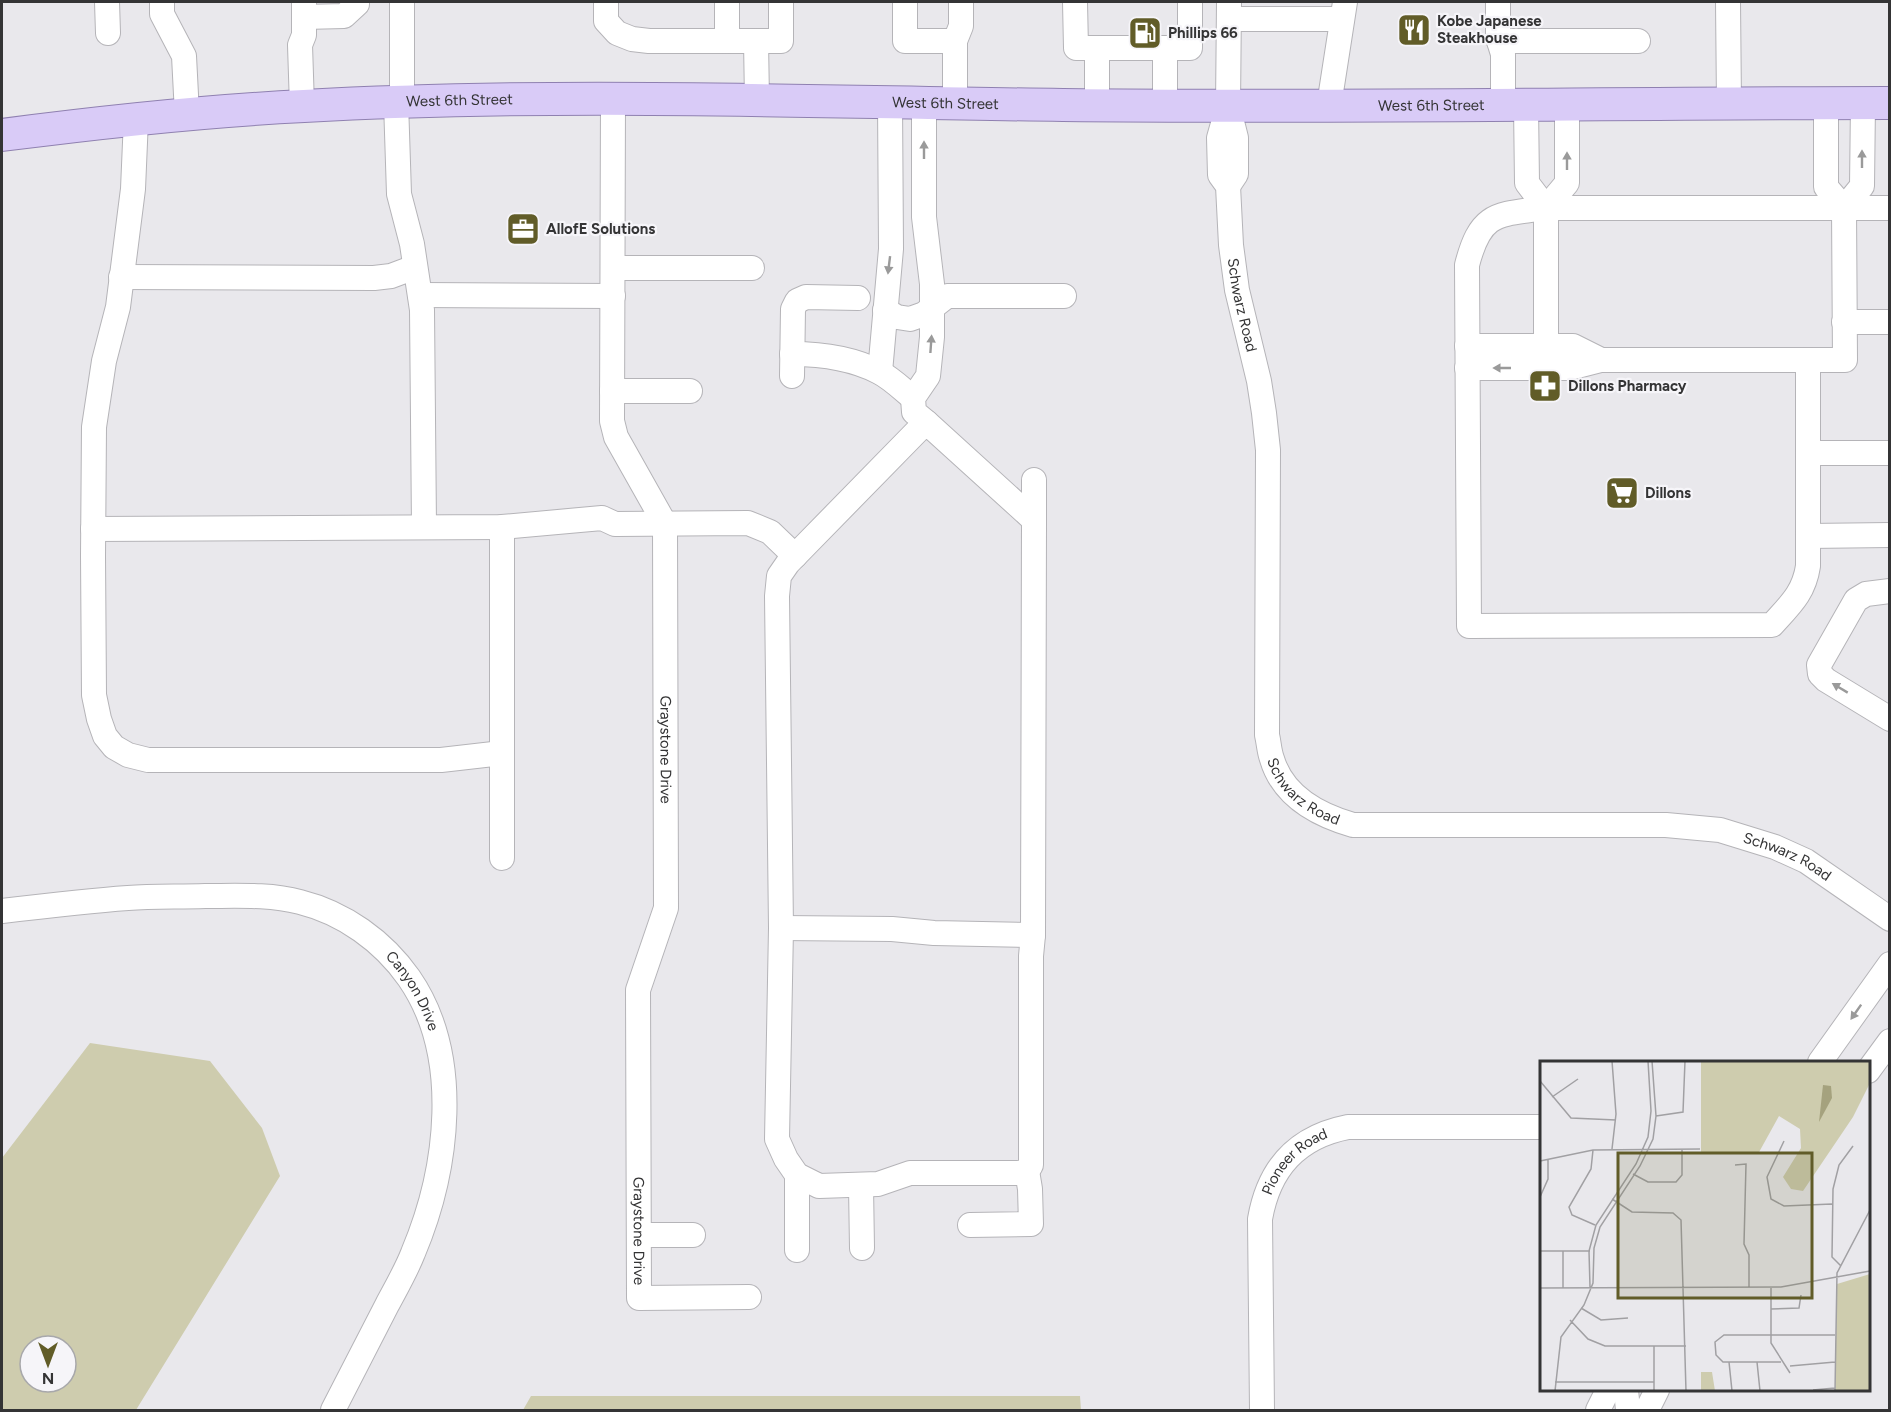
<svg xmlns="http://www.w3.org/2000/svg" width="1891" height="1412" font-family="Figtree,sans-serif">
  <rect width="100%" height="100%" fill="#e9e8ec"/>
  <path fill="#ceccae" fill-rule="evenodd" d="M90,1043L210,1061L262,1128L280,1176L136,1410H2V1158ZM30,1346H66V1382H30Z
    M531,1396H1080L1081,1410H523Z"/>
  <g fill="none" stroke-linecap="round" stroke-linejoin="round">
    <defs>
      <g id="minor">
        <path d="M107,2L108,33"/>
        <path d="M162,2V14L184,56L187,114"/>
        <path d="M402,2V102"/>
        <path d="M606,2V21L617,33L632,39L649,41H781V2"/>
        <path d="M727,2V41"/>
        <path d="M905,2V41H955"/>
        <path d="M1075,2L1076,48H1190V2"/>
        <path d="M1498,2V38L1503,54V105"/>
        <path d="M1728,2L1729,104"/>
        <path d="M304,17L344,16L357,4V2"/>
        <path d="M1229,19H1342"/>
        <path d="M756,41L757,100"/>
        <path d="M1499,41H1638"/>
        <path d="M1097,48V105"/>
        <path d="M1165,48V106"/>
        <path id="s1" d="M613,100L612,421L616,437L665,524L666,908L638,990L639,1298L749,1297"/>
        <path d="M396,102L399,194L412,244L422,310L424,527"/>
        <path d="M924,103V217L932,284V337L928,376L913,398L914,412L926,422"/>
        <path d="M955,103V41L961,26V2"/>
        <path d="M1329,105L1345,2"/>
        <path d="M302,106L300,45L304,35V2"/>
        <path id="s2" d="M1228,106L1219,138L1220,175L1228,186L1231,245L1237,290L1259,381L1264,413L1268,450L1267,735C1269,743 1269,751 1272,759C1283,796 1318,815 1353,825H1666L1720,830L1775,847L1806,861L1890,919"/>
        <path d="M1526,106L1527,183L1546,208V346"/>
        <path d="M136,119L133,189L118,307L104,361L94,427L93,556L94,695L99,719L105,736L114,747L128,755L148,760H441L502,753"/>
        <path d="M1228,186L1236,174V138L1228,106L1229,2"/>
        <path d="M1546,208L1567,183V106"/>
        <path d="M1844,208L1862,186L1863,103"/>
        <path d="M613,268H752"/>
        <path d="M121,277L374,278L391,276L415,267"/>
        <path d="M420,295L613,296"/>
        <path d="M885,310L897,317L910,319L924,314L947,296H1064"/>
        <path d="M1844,322H1890"/>
        <path d="M1467,346H1573L1601,360H1845L1844,208L1826,187V103"/>
        <path d="M792,354C821,354 852,358 879,372C891,378 902,389 913,398"/>
        <path d="M1808,360V566C1804,593 1790,605 1772,625L1469,626L1467,265C1481,211 1497,215 1546,208H1890"/>
        <path d="M1467,368H1570L1601,360"/>
        <path d="M880,372L891,249L890,102"/>
        <path d="M792,376L793,309L797,301L806,297L858,298"/>
        <path d="M612,391H690"/>
        <path d="M1808,453H1890"/>
        <path d="M1034,480V520L1033,935L1031,956V1165L1027,1171L1019,1173H910L878,1184L819,1186L797,1175L786,1159L777,1139L781,928L777,596L779,576L788,563L926,422L1034,520"/>
        <path d="M502,527V858"/>
        <path d="M93,529L502,527L602,518L615,524L748,523L770,532L795,556"/>
        <path d="M1808,536L1890,535"/>
        <path d="M1890,591L1866,594L1856,600L1819,665L1820,674L1826,680L1890,719"/>
        <path id="s3" d="M2,911C44,906 86,901 128,898C153,896 179,897 205,896C236,896 270,894 300,902C344,913 383,941 409,978C463,1056 448,1170 413,1253C406,1271 396,1288 387,1305C369,1340 351,1375 333,1410"/>
        <path d="M781,928L892,929L934,933L1033,935"/>
        <path d="M1820,1062L1890,964"/>
        <path d="M1868,1071L1890,1041"/>
        <path d="M861,1186L862,1248"/>
        <path d="M970,1225L1031,1224L1030,1189L1027,1171"/>
        <path d="M639,1235H693"/>
        <path d="M797,1250V1175"/>
        <path d="M1626,1390L1628,1410"/>
        <path id="s4" d="M1262,1410L1260,1219C1269,1168 1297,1137 1348,1127H1542"/>
        <path d="M1598,1410L1608,1390"/>
        <path d="M1647,1410L1657,1390"/>
      </g>
      <g id="major">
        <path id="s5" d="M2,135C102,122 203,111 304,106C556,92 811,102 1063,105C1339,108 1614,103 1890,103"/>
      </g>
    </defs>
    <use href="#minor" stroke="#b5b4b8" stroke-width="26"/>
    <use href="#major" stroke="#8f80b0" stroke-width="34"/>
    <use href="#minor" stroke="#fff" stroke-width="24"/>
    <use href="#major" stroke="#d9cbf7" stroke-width="32"/>
  </g>
  <defs><path id="oneway-solid" d="M-6-.8H1V-3.2L6.5 0L1 3.2V.8H-6Z" transform="scale(1.5)"/></defs>
  <g fill="#9a9a9a">
    <use href="#oneway-solid" transform="translate(924 150) rotate(-90)"/>
    <use href="#oneway-solid" transform="translate(1862 159) rotate(-90)"/>
    <use href="#oneway-solid" transform="translate(1567 161) rotate(-90)"/>
    <use href="#oneway-solid" transform="translate(889 265) rotate(97)"/>
    <use href="#oneway-solid" transform="translate(931 344) rotate(-86)"/>
    <use href="#oneway-solid" transform="translate(1502 368) rotate(180)"/>
    <use href="#oneway-solid" transform="translate(1840 688) rotate(-149)"/>
    <use href="#oneway-solid" transform="translate(1856 1012) rotate(125)"/>
  </g>
  <defs>
    <symbol id="restaurant-square" viewBox="-11 -11 22 22"><rect x="-9" y="-9" width="18" height="18" rx="4" fill="#615c28" stroke="#f6f5f9"/><path d="M-5-6h1v4h1v-4h1v4h1v-4h1v5L-1.5 .5V6h-2V.5L-5-1ZM5-6V6H3V1.5H1.5Q1.5-4 5-6Z" fill="#fff"/></symbol>
    <symbol id="fuel-square" viewBox="-11 -11 22 22"><rect x="-9" y="-9" width="18" height="18" rx="4" fill="#615c28" stroke="#f6f5f9"/><path d="M-5.5-6h7V0h2V4h1.3V-2.5L3-4.5l.8-.8L6-3V5H2.5V1h-1V6h-7ZM-4.2-4.7v3.2H.2V-4.7Z" fill="#fff"/></symbol>
    <symbol id="office-square" viewBox="-11 -11 22 22"><rect x="-9" y="-9" width="18" height="18" rx="4" fill="#615c28" stroke="#f6f5f9"/><path d="M-6-3h4V-5.5h4V-3h4V5H-6ZM-1-4.5V-3h2v-1.5ZM-6 0V1H6V0Z" fill="#fff"/></symbol>
    <symbol id="pharmacy-square" viewBox="-11 -11 22 22"><rect x="-9" y="-9" width="18" height="18" rx="4" fill="#615c28" stroke="#f6f5f9"/><path d="M-2-6h4v4h4v4h-4v4h-4v-4h-4v-4h4Z" fill="#fff"/></symbol>
    <symbol id="supermarket-square" viewBox="-11 -11 22 22"><rect x="-9" y="-9" width="18" height="18" rx="4" fill="#615c28" stroke="#f6f5f9"/><path d="M-6-5.5h2.5l.6 2H6L4.5 2H-2.5L-4.4-4H-6ZM-1.5 3.2a1.3 1.3 0 1 0 .1 0ZM3 3.2a1.3 1.3 0 1 0 .1 0Z" fill="#fff"/></symbol>
  </defs>
  <g fill-rule="evenodd">
    <use href="#restaurant-square" x="1395" y="11" width="38" height="38"/>
    <use href="#fuel-square" x="1126" y="14" width="38" height="38"/>
    <use href="#office-square" x="504" y="210" width="38" height="38"/>
    <use href="#pharmacy-square" x="1526" y="367" width="38" height="38"/>
    <use href="#supermarket-square" x="1603" y="474" width="38" height="38"/>
  </g>
  <g text-anchor="middle" dominant-baseline="central" stroke-width="4.5" stroke-linejoin="round" paint-order="stroke">
    <g font-size="15" font-weight="bold" fill="#343435" stroke="#f6f5f9" text-anchor="start">
      <text x="1437" y="21">Kobe Japanese<tspan x="1437" dy="17">Steakhouse</tspan></text>
      <text x="1168" y="33">Phillips 66</text>
      <text x="546" y="229">AllofE Solutions</text>
      <text x="1568" y="386">Dillons Pharmacy</text>
      <text x="1645" y="493">Dillons</text>
    </g>
    <g font-size="15" fill="#343435" stroke="#f6f5f9">
      <text stroke="none"><textPath href="#s5" startOffset="459">West 6th Street</textPath></text>
      <text stroke="none"><textPath href="#s5" startOffset="945">West 6th Street</textPath></text>
      <text stroke="none"><textPath href="#s5" startOffset="1431">West 6th Street</textPath></text>
      <text stroke="none"><textPath href="#s2" startOffset="204">Schwarz Road</textPath></text>
      <text stroke="none"><textPath href="#s1" startOffset="663">Graystone Drive</textPath></text>
      <text stroke="none"><textPath href="#s2" startOffset="708">Schwarz Road</textPath></text>
      <text stroke="none"><textPath href="#s2" startOffset="1210">Schwarz Road</textPath></text>
      <text stroke="none"><textPath href="#s3" startOffset="448">Canyon Drive</textPath></text>
      <text stroke="none"><textPath href="#s4" startOffset="261">Pioneer Road</textPath></text>
      <text stroke="none"><textPath href="#s1" startOffset="1149">Graystone Drive</textPath></text>
    </g>
  </g>
  <g transform="translate(1540 1061)">
    <rect width="330" height="330" fill="#e9e8ec"/>
    <path d="M161,0H330V22L313,56L263,130L251,128L243,116L261,87L260,68L239,55L218,93H161ZM330,213V330H295L297,223ZM161,311H172L175,330H161Z" fill="#ceccae"/>
    <path d="M283,24L291,25L292,37L279,61Z" fill="#a5a27e"/>
    <path fill="none" stroke="#a1a0a3" stroke-width="1.5" d="M72,0L76,53L72,88M0,20L31,57L76,59M12,36L38,18M116,55L143,51L145,0M244,80L227,116L231,138L244,145L292,143M53,89L51,108L29,146L32,154L55,164M0,100L53,89L160,88M195,104L206,103L204,183L209,194V226M93,113L108,121H136L142,114V88M0,136L8,118V99M72,138L92,151L133,152L141,159L146,330M0,190H50M23,190V227M301,205L292,196L293,128L299,104L313,85M50,226L49,190L56,164L96,103L108,76L111,50L108,0M0,227L241,226L330,210M231,227V282L250,312M41,247L61,259L88,257M231,248L259,247L261,234M30,259L48,278L65,285H146M114,285V330M189,301L192,330M217,301L220,330M241,301H183L176,294L175,281L184,274H295M250,305L295,301M15,321H114M273,329L295,327M15,330L21,276L44,244L53,222L54,187L60,166L100,105L113,78L116,55L112,0M295,330L297,212L330,149"/>
    <path fill="#615c28" fill-opacity="0.15" stroke="#615c28" stroke-width="3" d="M78,92H272V237H78Z"/>
    <rect width="330" height="330" fill="none" stroke="#343435" stroke-width="3"/>
  </g>
  <rect width="1891" height="1412" fill="none" stroke="#343435" stroke-width="6"/>
  <g transform="translate(48 1364) rotate(180)"><circle r="28" fill="#f6f5f9" stroke="#a8a8ab" stroke-width="1.5"/>
  <path d="M0-4.5L10 22L0 15L-10 22Z" fill="#615c28"/>
  <text y="-9" font-size="16" font-weight="bold" text-anchor="middle" fill="#343435">N</text>
  </g>
</svg>
